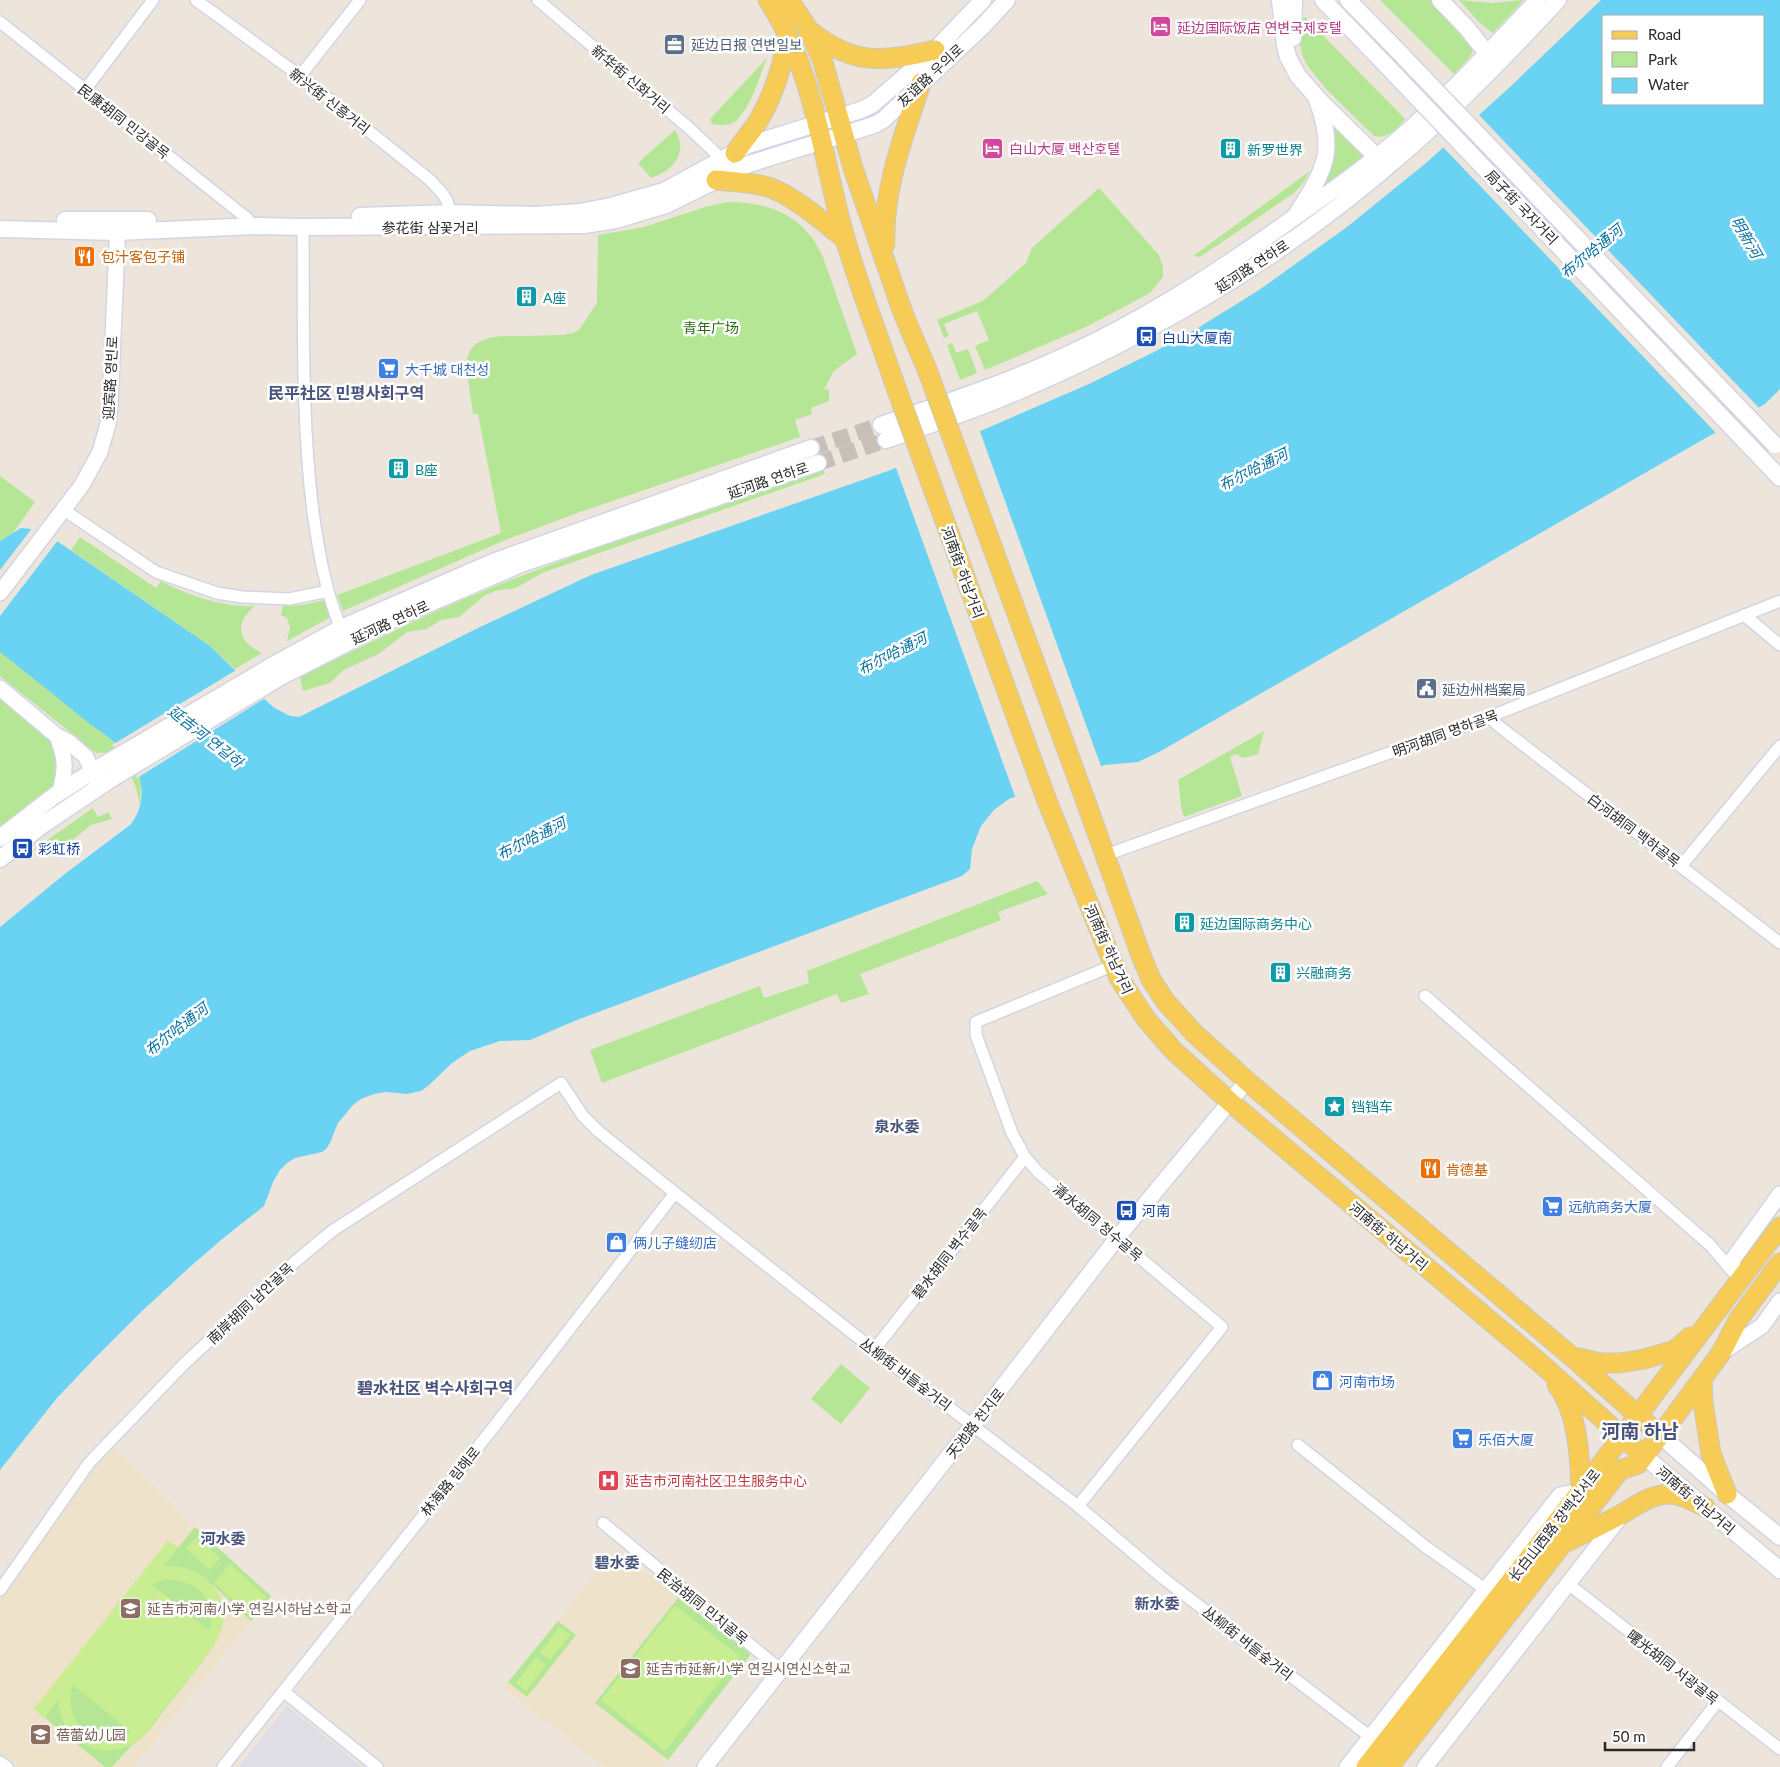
<svg xmlns="http://www.w3.org/2000/svg" width="1780" height="1767" font-family="Lato,'Noto Sans SC','Noto Sans KR',sans-serif">
  <rect width="100%" height="100%" fill="#ede5dc"/>
  <path fill="#dfdde5" d="M287,1706L362,1767H239Z"/>
  <path fill="#efe2ca" d="M111,1445L195,1527L271,1596L134,1767H18L0,1754V1594L89,1470Z
    M614,1548L751,1654L663,1767H603L504,1689Z"/>
  <path fill="#b4e696" d="M1380,0H1432L1474,47L1470,57L1454,74Z
    M1459,0L1491,3L1524,0L1493,33L1480,23Z
    M1305,17L1405,119C1397,128 1388,140 1374,136L1326,89L1307,65L1303,57L1299,40L1301,21Z
    M767,58C759,77 753,103 738,119C731,126 721,126 712,124L710,119Z
    M1329,119L1366,154L1320,189Z
    M675,130C689,152 673,171 651,178L638,163Z
    M1310,171L1303,183L1294,193L1200,257L1193,256Z
    M1099,188L1159,255L1163,267V277L1150,293L1086,327L985,370L975,346L989,340L977,311L944,324L949,336L944,338L937,320L983,301L1026,263L1032,248Z
    M728,202C770,202 805,216 823,257L857,354L834,371L824,389L829,390V401L811,408L812,414L795,420L800,437L580,512L503,541L343,611L337,595L501,533L478,414H473L466,365C469,334 498,336 521,336C535,336 549,335 563,335L573,333L579,330L597,303L598,235L644,227L705,207Z
    M952,343L956,353L968,349L977,373L960,380L947,345Z
    M823,468L825,474L542,573L516,588L495,591L484,596L459,617L441,620L427,629L407,632L380,653L342,671L330,683L303,691L300,677C360,648 419,617 481,592C593,546 709,509 823,468Z
    M0,476L35,502L13,533L0,541Z
    M80,537L156,588L161,581C186,595 226,608 255,606C234,623 237,642 262,653L235,669L210,646L71,550Z
    M325,600L331,617L287,641L290,628L287,618L281,615L283,606L302,605Z
    M0,652L110,739L130,758L137,771L141,783L140,805C137,787 129,763 111,754C108,752 100,753 96,753L0,676Z
    M0,698L48,736L58,750L57,778L54,784L49,789L29,803L0,829Z
    M1264,731L1258,754L1244,758L1235,754L1230,757L1242,796L1184,817C1179,803 1181,794 1178,780Z
    M93,808L98,817L109,812L112,819L91,825L70,842L56,850H33Z
    M1037,881L1048,894L998,912L1001,920L860,974L869,994L841,1003L837,994L602,1083L590,1050L760,986L764,998L809,983L807,971Z
    M841,1364L870,1388L841,1424L811,1399Z
    M195,1527L271,1596L251,1621L212,1584C238,1622 211,1650 188,1680C175,1696 162,1713 150,1729L140,1739L132,1745L112,1767H105L34,1709L168,1541L178,1548Z
    M678,1598L751,1654L668,1760L595,1703Z
    M558,1621L576,1635L527,1697L508,1682Z"/>
  <path fill="#c9ee91" fill-rule="evenodd" d="M197,1537L220,1558L209,1570L186,1548Z
    M168,1541L177,1549L163,1566C197,1563 229,1587 223,1624C221,1631 218,1638 215,1645L140,1739C132,1744 124,1749 115,1750C84,1754 59,1730 58,1700L45,1717L34,1709ZM165,1579C197,1580 216,1598 210,1631L152,1585ZM72,1686L73,1685L131,1732C95,1749 63,1725 72,1686Z
    M230,1564L266,1597L249,1615L214,1582Z
    M675,1606L740,1656L665,1751L601,1700Z
    M560,1627L570,1635L550,1660L540,1652Z
    M536,1657L546,1665L526,1691L516,1683Z"/>
  <path fill="#6ad3f4" fill-rule="evenodd" d="M1601,0H1780V389L1765,404L1159,752L1138,762L1105,765L1009,799L994,810L981,826L972,849L970,869L962,876L577,1020L530,1040L500,1041L470,1051L452,1063L428,1086L421,1091L407,1094L386,1092L374,1094L361,1099L353,1105L338,1123L330,1143L326,1149L322,1152L295,1158L287,1163L280,1170L273,1182L264,1206L221,1240L191,1266L142,1311L95,1358L57,1398L0,1470V927L66,873L130,825C146,806 145,778 130,758C119,744 101,732 86,721C58,698 29,675 0,652V541L21,528L41,530L210,646L273,707L290,716L299,717L478,628L591,575L888,471L1089,384L1154,352L1198,328L1259,290L1347,227L1426,163L1510,87ZM1604,16H1764V104H1604Z"/>
  <path fill="#ede5dc" d="M1478,114L1760,409L1717,434L1442,146Z
    M979,429L1102,769L1016,799L895,465Z
    M33,527L42,528L59,539L0,616V570Z
    M238,669L267,697L137,778L128,759L112,745Z"/>
  <g fill="none" stroke-linecap="round" stroke-linejoin="round">
    <path stroke="#c6c0b8" stroke-width="16" stroke-dasharray="16 8" stroke-linecap="butt" d="M811,448L881,425
      M818,463L886,440"/>
    <defs>
      <path id="minor" d="M196,0L300,76L430,180C440,191 449,198 450,213
        M538,0L689,128L723,160
        M0,22L248,219
        M300,76L360,0
        M85,90L153,0
        M303,227C304,322 301,417 313,512C319,554 326,595 343,633
        M64,510L156,572L217,593L242,597L289,599L328,591
        M1744,615L1780,645
        M1489,717L1500,727L1780,943
        M1106,855L1489,717L1780,601
        M1681,866L1780,746
        M1425,996L1710,1245L1732,1271
        M874,1350L1025,1157
        M1298,1445L1426,1547L1485,1589
        M1078,1506L1222,1327L1038,1172L1025,1157L1012,1133L976,1035V1022L1114,965
        M603,1523L781,1670
        M1567,1583L1780,1749
        M0,1590L89,1463L184,1364L290,1266L332,1231L561,1083L583,1116L598,1131L675,1193L874,1350L1078,1506L1164,1579L1377,1742
        M283,1691L377,1767
        M0,1762L7,1767
        M223,1767L493,1428L675,1193
        M1667,1767L1718,1701"/>
      <path id="tertiary" d="M0,593L82,485L100,452L108,424L110,406L118,221
        M0,688L57,736L69,742L86,757L99,787
        M57,736C66,758 66,769 60,792
        M1740,1280L1731,1262L1780,1194
        M1721,1353L1762,1326L1780,1301
        M705,1767L973,1425L1117,1238L1247,1081
        M1347,1767L1560,1495L1581,1491
        M1425,1767L1621,1516"/>
      <path id="secondary" d="M1280,0L1285,45L1288,57L1298,76L1320,101L1384,164
        M1323,0L1383,62
        M1348,0L1397,50
        M1440,0L1466,27L1494,62
        M1293,38L1294,0
        M1298,212C1325,170 1336,150 1317,100
        M360,216L450,213L536,215L579,212L611,206L664,191L748,145L861,110L873,104L935,50L983,0
        M65,220H148
        M0,229L117,232L258,226L303,227L584,225L616,220L666,205L749,164L874,125L883,120L982,27L1007,0
        M881,425C945,403 1010,382 1071,353C1149,317 1222,269 1292,219C1332,191 1372,163 1409,130C1455,90 1496,44 1538,0
        M886,440C921,428 956,416 990,403C1139,343 1280,261 1401,155C1457,107 1508,54 1558,0
        M1761,458L1780,478
        M0,838L54,796L93,771L275,664L341,628L493,562L811,448
        M0,859L41,826L108,781L282,676L396,618L521,564L818,463
        M1660,1435L1727,1494L1780,1537
        M1644,1456L1780,1570"/>
      <path id="primary" d="M768,0C815,70 822,159 845,238C859,287 878,334 894,382
        M789,0L809,30L822,59L853,168L903,313L928,372
        M810,31C854,66 883,62 935,50
        M735,153C743,141 753,130 760,118C774,94 783,63 788,36
        M716,180C734,182 754,182 771,188C798,199 822,221 845,239
        M885,244C883,187 904,136 921,83
        M1082,791L1142,958L1151,979L1165,1001L1194,1033L1247,1081L1571,1356L1660,1435
        M1047,801L1119,978L1146,1019L1174,1051L1229,1101L1539,1362L1644,1456
        M1574,1357L1601,1363H1620L1644,1359L1675,1350L1690,1337
        M1702,1380L1703,1402L1711,1454L1727,1494
        M1557,1385C1578,1412 1580,1457 1581,1491
        M1569,1541C1587,1532 1604,1523 1622,1514C1636,1505 1654,1493 1672,1494C1684,1495 1694,1502 1705,1507
        M1366,1767L1581,1491L1780,1227
        M1389,1767L1620,1470L1638,1464L1674,1417L1721,1353L1738,1320L1780,1263"/>
    </defs>
    <use href="#minor" stroke="#d1d5e4" stroke-width="14"/>
    <use href="#tertiary" stroke="#d1d5e4" stroke-width="18"/>
    <use href="#secondary" stroke="#d1d5e4" stroke-width="19"/>
    <use href="#primary" stroke="#c8c8c8" stroke-width="21"/>
    <use href="#minor" stroke="#fff" stroke-width="11"/>
    <use href="#tertiary" stroke="#fff" stroke-width="15"/>
    <use href="#secondary" stroke="#fff" stroke-width="16"/>
    <use href="#primary" stroke="#f6cc57" stroke-width="19"/>
    <defs>
      <path id="secondary-bridge" d="M1397,50L1775,445
        M1383,62L1761,458"/>
      <path id="primary-bridge" d="M928,372L1082,791
        M894,382L1047,801"/>
    </defs>
    <use href="#secondary-bridge" stroke="#d1d5e4" stroke-width="19" stroke-linecap="butt"/>
    <use href="#primary-bridge" stroke="#c8c8c8" stroke-width="21" stroke-linecap="butt"/>
    <use href="#secondary-bridge" stroke="#fff" stroke-width="16"/>
    <use href="#primary-bridge" stroke="#f6cc57" stroke-width="19"/>
  </g>
  <defs>
    <symbol id="hotel-square" viewBox="-11 -11 22 22"><rect x="-9" y="-9" width="18" height="18" rx="4" fill="#d1479c" stroke="#fff"/><path d="M-6-4.5h1.5V1H6V5H4.5V3h-9V5H-6ZM-4 0a1.8 1.8 0 1 1 3.6 0ZM.5 0V-2.5h3Q6-2.5 6 0Z" fill="#fff"/></symbol>
    <symbol id="office-square" viewBox="-11 -11 22 22"><rect x="-9" y="-9" width="18" height="18" rx="4" fill="#5c6f8a" stroke="#fff"/><path d="M-6-3h4V-5.5h4V-3h4V5H-6ZM-1-4.5V-3h2v-1.5ZM-6 0V1H6V0Z" fill="#fff"/></symbol>
    <symbol id="building-square" viewBox="-11 -11 22 22"><rect x="-9" y="-9" width="18" height="18" rx="4" fill="#0f9aa8" stroke="#fff"/><path d="M-4-6H4V6H1V3H-1V6H-4ZM-2.5-4.3h1.7v1.8h-1.7ZM.8-4.3h1.7v1.8H.8ZM-2.5-1h1.7V.8h-1.7ZM.8-1h1.7V.8H.8Z" fill="#fff"/></symbol>
    <symbol id="restaurant-square" viewBox="-11 -11 22 22"><rect x="-9" y="-9" width="18" height="18" rx="4" fill="#e8710a" stroke="#fff"/><path d="M-5-6h1v4h1v-4h1v4h1v-4h1v5L-1.5 .5V6h-2V.5L-5-1ZM5-6V6H3V1.5H1.5Q1.5-4 5-6Z" fill="#fff"/></symbol>
    <symbol id="bus-square" viewBox="-11 -11 22 22"><rect x="-9" y="-9" width="18" height="18" rx="4" fill="#1a4fb4" stroke="#fff"/><path d="M-5-6H5V4H4V6H2V4H-2V6H-4V4H-5ZM-3.5-4V0h7V-4ZM-3.5 1.2v1.5H-2V1.2ZM2 1.2v1.5H3.5V1.2Z" fill="#fff"/></symbol>
    <symbol id="supermarket-square" viewBox="-11 -11 22 22"><rect x="-9" y="-9" width="18" height="18" rx="4" fill="#3f7fe0" stroke="#fff"/><path d="M-6-5.5h2.5l.6 2H6L4.5 2H-2.5L-4.4-4H-6ZM-1.5 3.2a1.3 1.3 0 1 0 .1 0ZM3 3.2a1.3 1.3 0 1 0 .1 0Z" fill="#fff"/></symbol>
    <symbol id="civic-square" viewBox="-11 -11 22 22"><rect x="-9" y="-9" width="18" height="18" rx="4" fill="#5c6f8a" stroke="#fff"/><path d="M-.6-6.5H3V-4.5H.6V-3L4-1V1h2V6H-6V1h2V-1L-.6-3ZM-1.2 2.5V6h2.4V2.5Z" fill="#fff"/></symbol>
    <symbol id="sight-square" viewBox="-11 -11 22 22"><rect x="-9" y="-9" width="18" height="18" rx="4" fill="#0f9aa8" stroke="#fff"/><path d="M0-6L1.8-2.2L6-1.7L2.9 1.2L3.7 5.4L0 3.3L-3.7 5.4L-2.9 1.2L-6-1.7L-1.8-2.2Z" fill="#fff"/></symbol>
    <symbol id="shop-square" viewBox="-11 -11 22 22"><rect x="-9" y="-9" width="18" height="18" rx="4" fill="#3f7fe0" stroke="#fff"/><path d="M-5-2.5h2.3a2.7 3.5 0 0 1 5.4 0H5L5.5 6h-11ZM-1.5-2.5h3a1.5 2.3 0 0 0-3 0Z" fill="#fff"/></symbol>
    <symbol id="hospital-square" viewBox="-11 -11 22 22"><rect x="-9" y="-9" width="18" height="18" rx="4" fill="#e0444e" stroke="#fff"/><path d="M-5-5h3v3.5h4V-5h3V5h-3V1.5h-4V5h-3Z" fill="#fff"/></symbol>
    <symbol id="school-square" viewBox="-11 -11 22 22"><rect x="-9" y="-9" width="18" height="18" rx="4" fill="#8d6e63" stroke="#fff"/><path d="M0-5L7-2L0 1L-7-2ZM-4 1L0 2.5L4 1V4Q0 6-4 4Z" fill="#fff"/></symbol>
  </defs>
  <g fill-rule="evenodd">
    <use href="#hotel-square" x="1148" y="14" width="25" height="25"/>
    <use href="#office-square" x="662" y="32" width="25" height="25"/>
    <use href="#hotel-square" x="980" y="136" width="25" height="25"/>
    <use href="#building-square" x="1218" y="136" width="25" height="25"/>
    <use href="#restaurant-square" x="72" y="244" width="25" height="25"/>
    <use href="#building-square" x="514" y="284" width="25" height="25"/>
    <use href="#bus-square" x="1134" y="324" width="25" height="25"/>
    <use href="#supermarket-square" x="376" y="356" width="25" height="25"/>
    <use href="#building-square" x="386" y="456" width="25" height="25"/>
    <use href="#civic-square" x="1414" y="676" width="25" height="25"/>
    <use href="#bus-square" x="10" y="836" width="25" height="25"/>
    <use href="#building-square" x="1172" y="910" width="25" height="25"/>
    <use href="#building-square" x="1268" y="960" width="25" height="25"/>
    <use href="#sight-square" x="1322" y="1094" width="25" height="25"/>
    <use href="#restaurant-square" x="1418" y="1156" width="25" height="25"/>
    <use href="#supermarket-square" x="1540" y="1194" width="25" height="25"/>
    <use href="#bus-square" x="1114" y="1198" width="25" height="25"/>
    <use href="#shop-square" x="604" y="1230" width="25" height="25"/>
    <use href="#shop-square" x="1310" y="1368" width="25" height="25"/>
    <use href="#supermarket-square" x="1450" y="1426" width="25" height="25"/>
    <use href="#hospital-square" x="596" y="1468" width="25" height="25"/>
    <use href="#school-square" x="118" y="1596" width="25" height="25"/>
    <use href="#school-square" x="618" y="1656" width="25" height="25"/>
    <use href="#school-square" x="28" y="1722" width="25" height="25"/>
  </g>
  <g text-anchor="middle" dominant-baseline="central" stroke-width="5" stroke-linejoin="round" paint-order="stroke">
    <g font-size="14" fill="#b23c85" stroke="#fff" text-anchor="start">
      <text x="1177" y="27">延边国际饭店 연변국제호텔</text>
      <text x="1009" y="148">白山大厦 백산호텔</text>
    </g>
    <g font-size="14" fill="#4e5e75" stroke="#fff" text-anchor="start">
      <text x="691" y="44">延边日报 연변일보</text>
      <text x="1442" y="689">延边州档案局</text>
    </g>
    <g font-size="14" fill="#2a2a2a" stroke="#fff">
      <text transform="translate(930 75) rotate(-43)">友谊路 우의로</text>
      <text transform="translate(631 79) rotate(40)">新华街 신화거리</text>
      <text transform="translate(330 101) rotate(38)">新兴街 신흥거리</text>
      <text transform="translate(124 121) rotate(38)">民康胡同 민강골목</text>
      <text transform="translate(1522 207) rotate(46)">局子街 국자거리</text>
      <text x="430" y="227">参花街 삼꽃거리</text>
      <text transform="translate(1252 266) rotate(-33)">延河路 연하로</text>
      <text transform="translate(110 378) rotate(-87)">迎宾路 영빈로</text>
      <text transform="translate(768 480) rotate(-19)">延河路 연하로</text>
      <text transform="translate(963 572) rotate(70)">河南街 하남거리</text>
      <text transform="translate(390 622) rotate(-25)">延河路 연하로</text>
      <text transform="translate(1445 733) rotate(-20)">明河胡同 명하골목</text>
      <text transform="translate(1634 830) rotate(37)">白河胡同 백하골목</text>
      <text transform="translate(1109 949) rotate(66)">河南街 하남거리</text>
      <text transform="translate(1098 1222) rotate(40)">清水胡同 청수골목</text>
      <text transform="translate(1389 1236) rotate(40)">河南街 하남거리</text>
      <text transform="translate(949 1253) rotate(-52)">碧水胡同 벽수골목</text>
      <text transform="translate(250 1303) rotate(-43)">南岸胡同 남안골목</text>
      <text transform="translate(906 1374) rotate(37)">丛柳街 버들숲거리</text>
      <text transform="translate(975 1423) rotate(-52)">天池路 천지로</text>
      <text transform="translate(450 1481) rotate(-51)">林海路 림해로</text>
      <text transform="translate(1696 1500) rotate(40)">河南街 하남거리</text>
      <text transform="translate(1554 1525) rotate(-52)">长白山西路 장백산서로</text>
      <text transform="translate(703 1606) rotate(39)">民治胡同 민치골목</text>
      <text transform="translate(1248 1643) rotate(38)">丛柳街 버들숲거리</text>
      <text transform="translate(1673 1667) rotate(38)">曙光胡同 서광골목</text>
    </g>
    <g font-size="14" fill="#0d838f" stroke="#fff" text-anchor="start">
      <text x="1247" y="149">新罗世界</text>
      <text x="543" y="297">A座</text>
      <text x="415" y="469">B座</text>
      <text x="1200" y="923">延边国际商务中心</text>
      <text x="1296" y="972">兴融商务</text>
      <text x="1351" y="1106">铛铛车</text>
    </g>
    <g font-size="14" fill="#c56008" stroke="#fff" text-anchor="start">
      <text x="101" y="256">包汁客包子铺</text>
      <text x="1446" y="1169">肯德基</text>
    </g>
    <g font-size="14" fill="#2b6b17" stroke="#fff">
      <text x="711" y="327">青年广场</text>
    </g>
    <g font-size="14" fill="#164399" stroke="#fff" text-anchor="start">
      <text x="1162" y="337">白山大厦南</text>
      <text x="38" y="848">彩虹桥</text>
      <text x="1142" y="1210">河南</text>
    </g>
    <g font-size="14" fill="#366cbe" stroke="#fff" text-anchor="start">
      <text x="405" y="369">大千城 대천성</text>
      <text x="1568" y="1206">远航商务大厦</text>
      <text x="633" y="1242">俩儿子缝纫店</text>
      <text x="1339" y="1381">河南市场</text>
      <text x="1478" y="1439">乐佰大厦</text>
    </g>
    <g font-size="14" fill="#be3a42" stroke="#fff" text-anchor="start">
      <text x="625" y="1480">延吉市河南社区卫生服务中心</text>
    </g>
    <g font-size="14" fill="#785e54" stroke="#fff" text-anchor="start">
      <text x="147" y="1608">延吉市河南小学 연길시하남소학교</text>
      <text x="646" y="1668">延吉市延新小学 연길시연신소학교</text>
      <text x="56" y="1734">蓓蕾幼儿园</text>
    </g>
    <g font-size="15" font-style="italic" fill="#0871a1" stroke="#fff">
      <text transform="translate(1747 237) rotate(60)">明新河</text>
      <text transform="translate(1591 251) rotate(-39)">布尔哈通河</text>
      <text transform="translate(1253 469) rotate(-27)">布尔哈通河</text>
      <text transform="translate(892 653) rotate(-27)">布尔哈通河</text>
      <text transform="translate(206 736) rotate(38)">延吉河 연길하</text>
      <text transform="translate(531 838) rotate(-27)">布尔哈通河</text>
      <text transform="translate(176 1029) rotate(-38)">布尔哈通河</text>
    </g>
    <g font-size="15" font-weight="bold" fill="#49547d" stroke="#fff">
      <text x="897" y="1126">泉水委</text>
      <text x="223" y="1538">河水委</text>
      <text x="617" y="1562">碧水委</text>
      <text x="1157" y="1603">新水委</text>
    </g>
    <g font-size="16" font-weight="bold" fill="#49547d" stroke="#fff">
      <text x="346" y="392">民平社区 민평사회구역</text>
      <text x="435" y="1387">碧水社区 벽수사회구역</text>
    </g>
    <g font-size="19" font-weight="bold" fill="#49547d" stroke="#fff">
      <text x="1640" y="1430">河南 하남</text>
    </g>
  </g>
  <rect x="1602" y="15" width="162" height="90" fill="#ffffff" stroke="#aaaaaa"/>
  <rect x="1612" y="31" width="25" height="8" fill="#f6cc57" stroke="#aaaaaa"/>
  <text x="1648" y="40" font-size="15" fill="#2a2a2a">Road</text>
  <rect x="1612" y="52" width="25" height="15" fill="#b4e696" stroke="#aaaaaa"/>
  <text x="1648" y="65" font-size="15" fill="#2a2a2a">Park</text>
  <rect x="1612" y="78" width="25" height="15" fill="#6ad3f4" stroke="#aaaaaa"/>
  <text x="1648" y="90" font-size="15" fill="#2a2a2a">Water</text>
  <path d="M1605 1742v8h89v-8" fill="none" stroke="#2a2a2a" stroke-width="2.5"/>
  <text x="1612" y="1742" font-size="15" fill="#2a2a2a" stroke="#ffffff" stroke-width="4" paint-order="stroke">50 m</text>
</svg>
